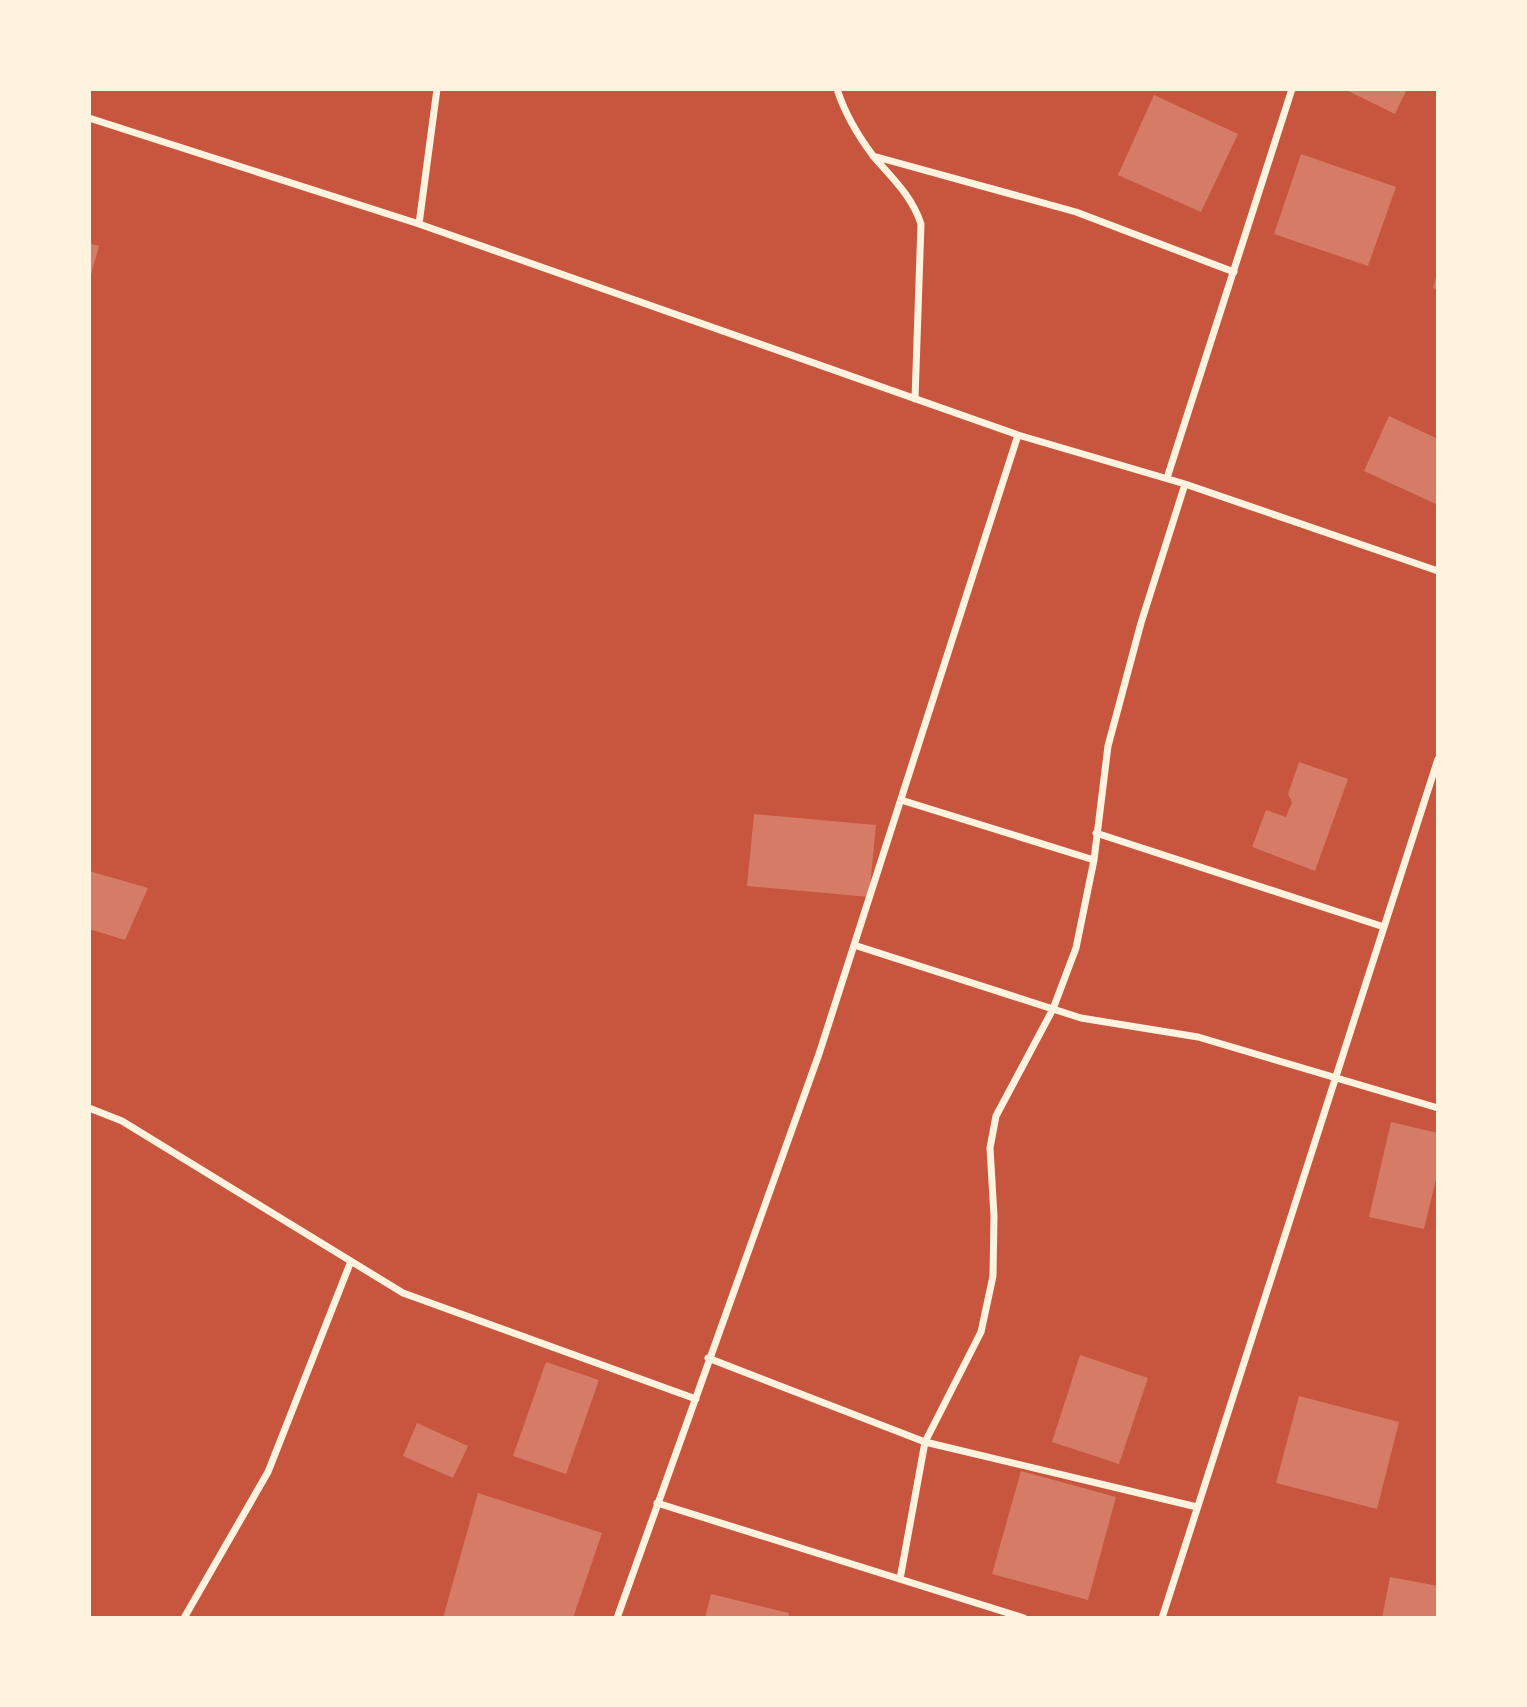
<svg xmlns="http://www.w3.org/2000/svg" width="1527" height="1707" font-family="Karla,sans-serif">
  <rect width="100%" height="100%" fill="#c8553d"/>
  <path fill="#d67c66" d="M1344,89H1407L1395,114Z
    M1154,95L1238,134L1201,212L1118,175Z
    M1301,154L1396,187L1368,266L1274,234Z
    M89,243L99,246L90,278H89Z
    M1437,273H1438V290L1433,288Z
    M1389,416L1438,439V505L1364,471Z
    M1299,762L1348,779L1315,871L1252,847L1266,810L1286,817L1292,802L1288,794Z
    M754,814L876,825L869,897L747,886Z
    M89,871L148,888L125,940L89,929Z
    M1391,1122L1438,1133V1171L1424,1229L1369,1217Z
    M1080,1355L1148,1378L1119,1464L1052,1442Z
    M546,1362L599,1380L566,1474L513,1456Z
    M1299,1396L1399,1422L1377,1509L1276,1483Z
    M417,1423L468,1446L453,1478L403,1456Z
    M1021,1471L1116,1497L1088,1600L992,1574Z
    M478,1493L602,1533L573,1618H443Z
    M1390,1577L1438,1586V1618H1382Z
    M711,1594L789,1613L788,1618H705Z"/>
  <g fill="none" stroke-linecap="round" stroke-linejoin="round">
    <path stroke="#fff3e0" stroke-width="7" d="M837,89C845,114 858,136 874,157C892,178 912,196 921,224L915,399
      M89,118L419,224L1018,435L1185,484L1438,571
      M873,156L1076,212L1234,272
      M419,224L437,89
      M1167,478L1292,89
      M901,800L1094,860
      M1096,833L1384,927
      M854,945L1081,1018L1198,1037L1438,1108
      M89,1108L122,1121L403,1293L696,1399
      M708,1358L925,1442L1197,1507
      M657,1503L1024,1618
      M900,1579L925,1442L981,1332L993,1276L994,1216L990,1148L996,1116L1053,1009L1076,948L1094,860L1108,746L1141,623L1185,484
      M184,1618L268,1472L351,1261
      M617,1618L819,1054L1018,435
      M1162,1618L1438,759"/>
  </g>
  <rect width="1527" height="1707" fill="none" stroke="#fff3e0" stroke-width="182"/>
</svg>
